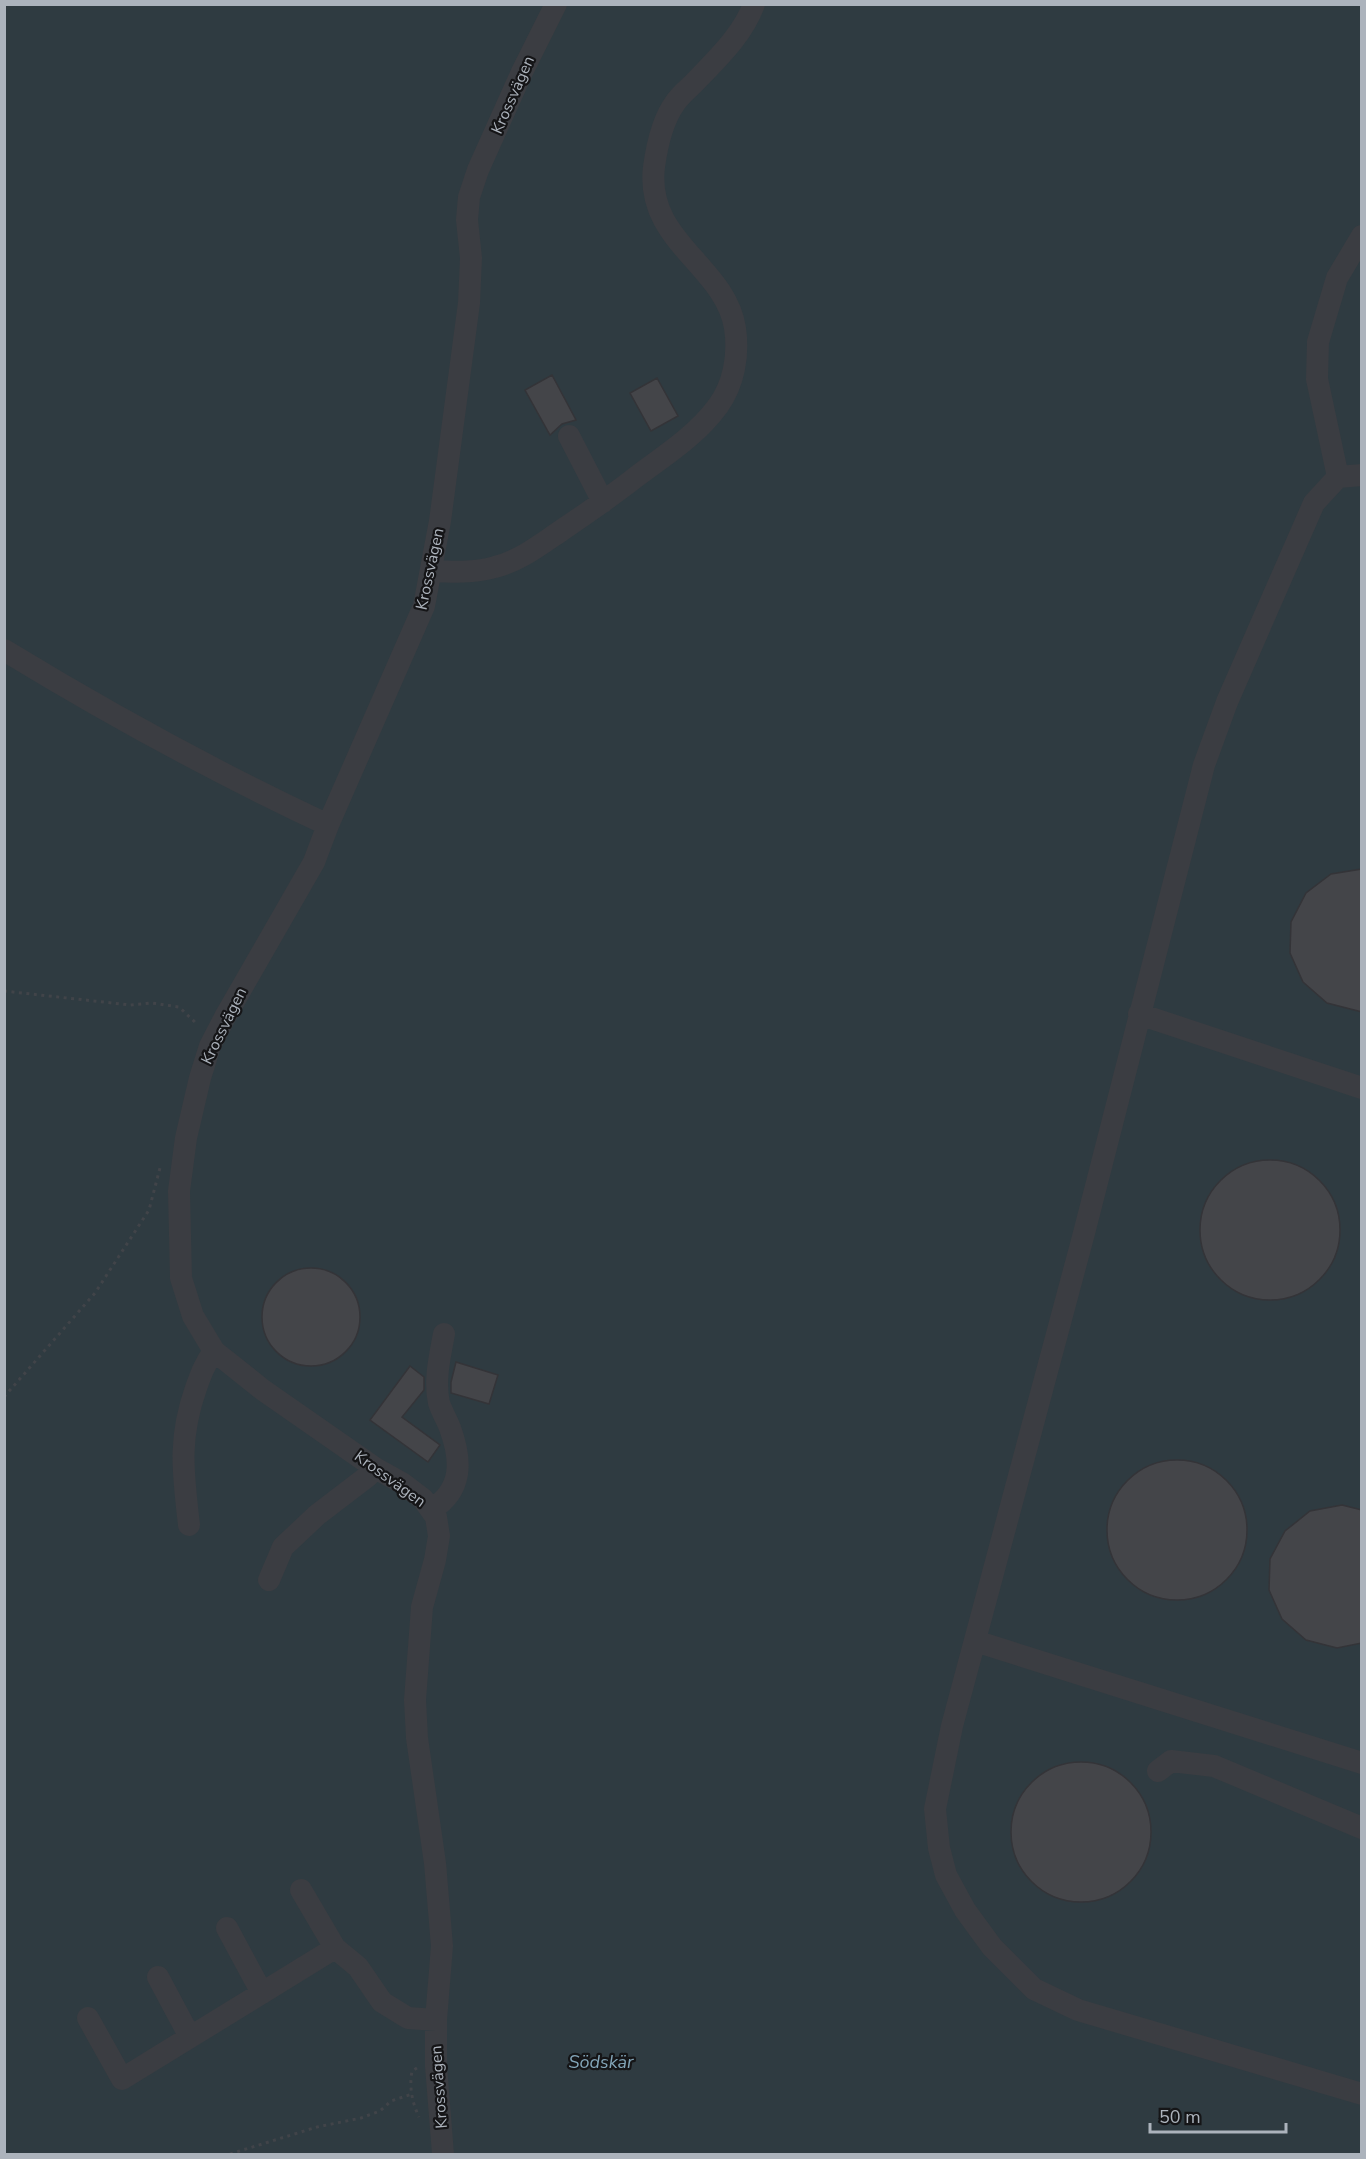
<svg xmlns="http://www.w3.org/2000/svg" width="1366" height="2159" font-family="'Nunito Sans',sans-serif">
  <rect width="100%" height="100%" fill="#1a1a1c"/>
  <path fill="#2f3b41" d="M5,5H1361V2154H5Z"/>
  <path fill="#444549" stroke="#343438" stroke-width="1.5" d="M552,375L576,420L562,424L550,435L525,390Z
    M657,378L678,416L651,431L630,393Z
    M1362,869V1012L1327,1003L1303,982L1290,953L1291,922L1306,893L1331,874Z
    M1200 1230a70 70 0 1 1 140 0a70 70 0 1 1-140 0Z
    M262 1317a49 49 0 1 1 98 0a49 49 0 1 1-98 0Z
    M456,1362L498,1375L489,1404L451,1393V1382Z
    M410,1366L424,1377V1390L402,1417L440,1445L428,1462L370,1420Z
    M1107 1530a70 70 0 1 1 140 0a70 70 0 1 1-140 0Z
    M1342,1505L1362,1510V1643L1337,1648L1306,1640L1282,1619L1269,1590L1270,1559L1285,1531L1310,1511Z
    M1011 1832a70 70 0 1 1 140 0a70 70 0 1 1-140 0Z"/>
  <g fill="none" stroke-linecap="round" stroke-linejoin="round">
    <path stroke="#414449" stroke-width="3" stroke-dasharray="3 4.5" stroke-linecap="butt" d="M4,991L130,1005L152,1003L179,1007L198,1025
      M4,1397L95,1293L149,1210L161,1164
      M417,2068L412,2071C409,2087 412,2102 419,2117
      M230,2154L317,2127L361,2118L380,2111L391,2101L412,2094"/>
    <path stroke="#3b3d42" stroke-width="22" d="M569,436L603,502
      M1362,475L1338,477L1314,503L1227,702L1204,765L1083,1237L952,1726L935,1809L939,1848L946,1875L965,1910L992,1947L1034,1989L1078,2010L1362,2094
      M1338,477L1317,379L1318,342L1337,278L1362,236
      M432,571C453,572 473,573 495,567C520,561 541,544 562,530C587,513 612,496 636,477C664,456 696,436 718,406C734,384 739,355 735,328C725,265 645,242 654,167C657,145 662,121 675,103C680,95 688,89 694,83C716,60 743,35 754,4
      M4,650C109,714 217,773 328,825
      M1139,1014L1362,1088
      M431,1510C463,1490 462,1461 450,1428C447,1420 442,1412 439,1403C434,1380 440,1356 444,1334
      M189,1525C183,1472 178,1439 196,1388C201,1374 205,1363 214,1351
      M269,1580L283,1547L317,1515L368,1476L375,1468
      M975,1641L1362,1763
      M1158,1771L1171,1761L1214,1766L1362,1828
      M301,1890L335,1948
      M227,1928L262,1993
      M158,1977L190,2037
      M88,2018L122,2079L335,1948L358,1967L382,2002L408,2018L436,2020
      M443,2154L436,2066V2020L442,1946L435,1863L417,1738L415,1700L422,1607L435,1560L439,1536L436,1517L423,1499L402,1483L375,1468L263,1390L214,1351L193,1316L181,1278L179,1191L186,1138L200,1078L210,1046L225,1017L314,862L328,825L424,606L440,521L469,303L471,258L467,220L469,197L478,170L522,72L556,4"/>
  </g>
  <g text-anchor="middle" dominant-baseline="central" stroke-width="4.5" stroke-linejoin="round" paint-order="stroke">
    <g font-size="16" fill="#acb3bc" stroke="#151517">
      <text transform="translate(513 95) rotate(-66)">Krossvägen</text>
      <text transform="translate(430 569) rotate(-78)">Krossvägen</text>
      <text transform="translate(224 1026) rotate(-64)">Krossvägen</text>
      <text transform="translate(390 1479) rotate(36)">Krossvägen</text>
      <text transform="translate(439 2087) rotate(-94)">Krossvägen</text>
    </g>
    <g font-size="18" font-style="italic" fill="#83a5b8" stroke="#151517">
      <text x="601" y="2062">Södskär</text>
    </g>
  </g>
  <rect width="1366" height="2159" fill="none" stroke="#acb3bc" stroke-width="12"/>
  <path d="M1150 2123v9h136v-9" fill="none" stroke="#acb3bc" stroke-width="3"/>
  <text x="1159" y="2123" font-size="18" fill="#acb3bc" stroke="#151517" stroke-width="4.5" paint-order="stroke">50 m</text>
</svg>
